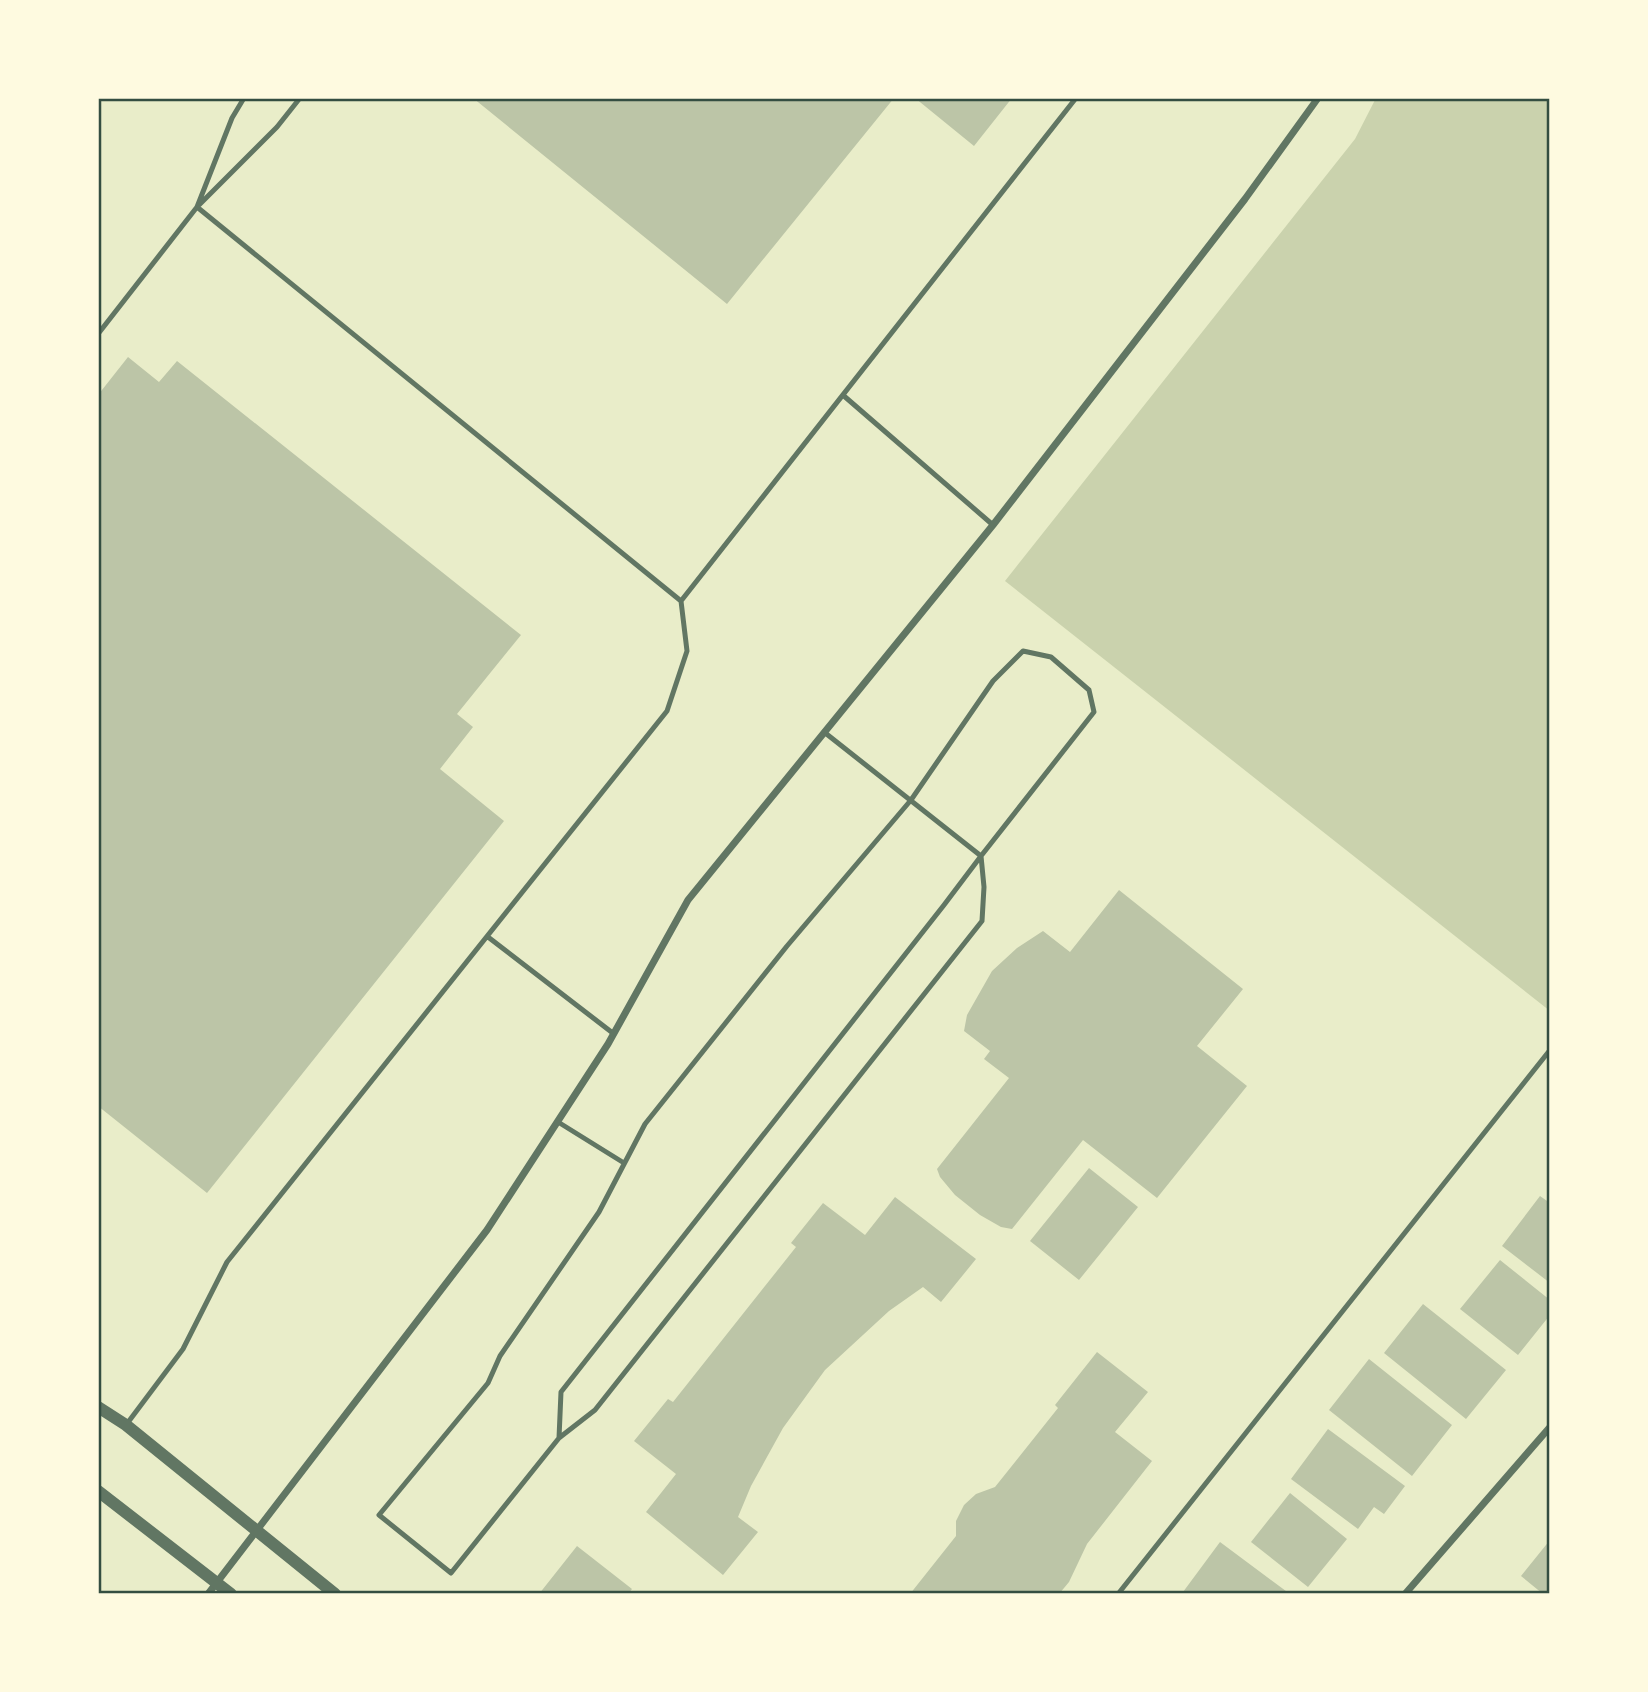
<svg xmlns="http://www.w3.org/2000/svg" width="1648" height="1692" font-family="Signika,sans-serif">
  <rect width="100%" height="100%" fill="#e9edc9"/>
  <path fill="#cad2ad" d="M1376,98H1550V1011L1005,581L1355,139Z"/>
  <path fill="#bcc5a7" d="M473,98H894L727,304Z
    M915,98H1012L974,146Z
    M128,357L159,382L177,361L521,635L457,714L473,727L440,769L504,821L207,1193L98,1106V395Z
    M1119,890L1243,989L1197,1046L1247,1086L1157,1198L1083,1140L1012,1229L1001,1227L980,1215L955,1195L940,1177L937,1169L1009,1078L984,1059L990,1051L964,1031L967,1015L992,971L1017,948L1043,931L1070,952Z
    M1089,1168L1138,1207L1079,1280L1030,1241Z
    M1540,1196L1550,1203V1283L1502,1246Z
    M895,1197L976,1259L941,1302L923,1287L889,1311L825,1370L783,1428L751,1486L738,1517L758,1532L723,1575L646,1512L676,1474L634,1441L668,1399L673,1402L796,1247L791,1243L823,1203L865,1235Z
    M1500,1260L1550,1300V1315L1518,1355L1460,1309Z
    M1423,1304L1506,1370L1466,1419L1384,1353Z
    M1097,1352L1148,1392L1115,1432L1152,1461L1087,1544L1069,1582L1059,1594H910L956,1536V1521L964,1505L976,1494L995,1487L1058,1408L1055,1405Z
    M1369,1359L1452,1425L1412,1476L1329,1410Z
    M1328,1429L1405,1486L1384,1514L1374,1507L1358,1529L1291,1479Z
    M1290,1493L1347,1539L1308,1587L1251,1542Z
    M1550,1540V1594H1543L1521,1576Z
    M1220,1542L1290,1594H1186L1183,1592Z
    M577,1546L632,1589L628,1594H539Z"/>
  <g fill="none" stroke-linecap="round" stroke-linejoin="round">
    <path stroke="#617663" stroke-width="5" d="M98,334L197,207L232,118L244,98
      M844,396L993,525
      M681,601L1076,98
      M488,937L614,1034
      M558,1122L624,1163
      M126,1425L183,1349L227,1262L667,711L687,651L681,601L197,207L277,127L300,98
      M559,1438L595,1410L982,921L984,887L981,856L1094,712L1089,690L1051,657L1023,651L993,681L911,800L787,946L645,1124L599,1212L500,1356L488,1383L379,1515L451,1573L559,1438L561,1392L944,905L981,856L824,732
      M1118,1594L1550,1050"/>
    <path stroke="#617663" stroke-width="7" d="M208,1594L487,1230L608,1044L688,900L993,525L1245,199L1318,98
      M1405,1594L1550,1427"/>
    <path stroke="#617663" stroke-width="12" d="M98,1407L126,1425L335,1594
      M98,1491L231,1594"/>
  </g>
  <rect width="1648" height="1692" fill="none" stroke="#fefae0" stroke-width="200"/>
  <rect x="100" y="100" width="1448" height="1492" fill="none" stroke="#344e41" stroke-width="2.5"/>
</svg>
